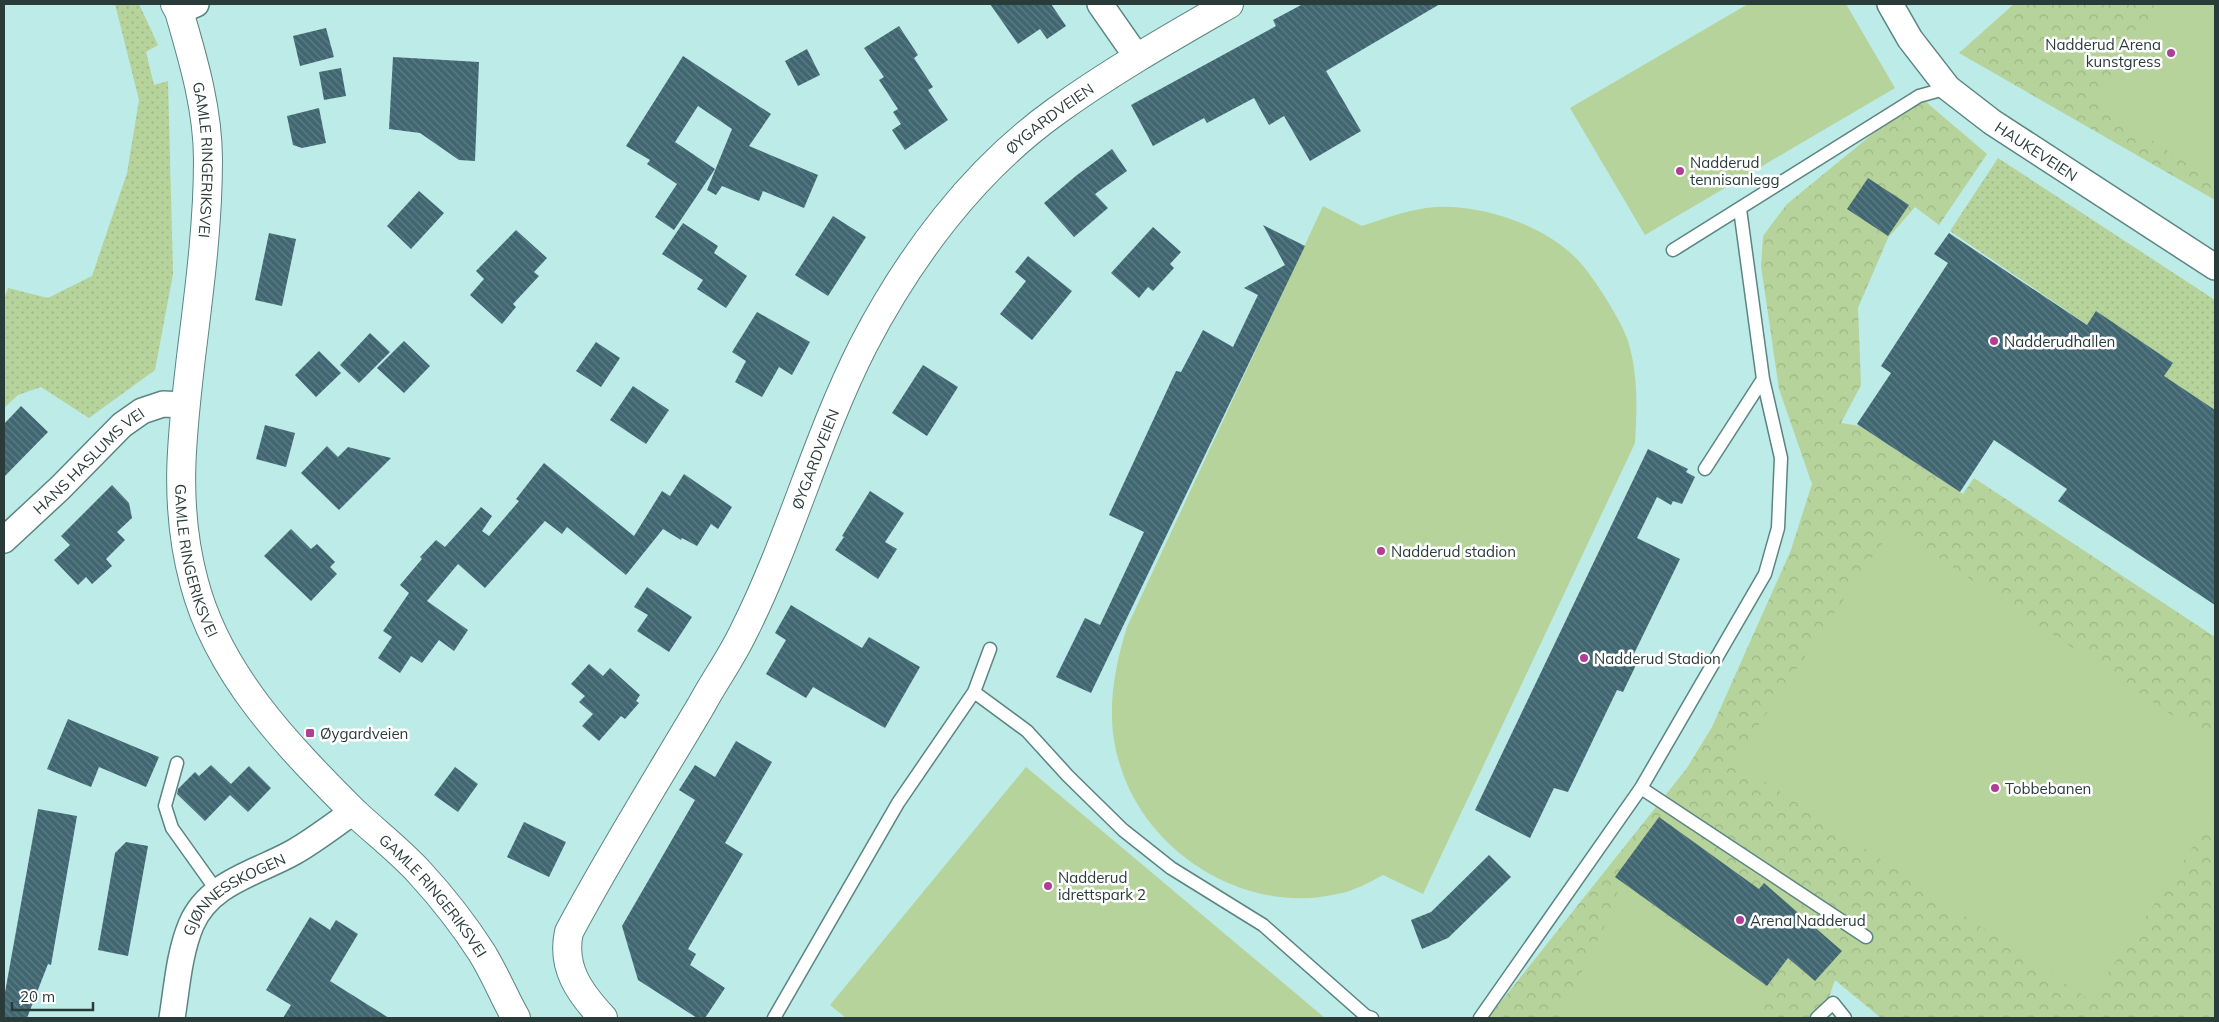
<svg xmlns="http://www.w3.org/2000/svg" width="2219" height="1022" font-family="Mulish,sans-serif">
  <defs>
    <pattern id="grass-dots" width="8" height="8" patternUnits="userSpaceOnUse" patternTransform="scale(1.25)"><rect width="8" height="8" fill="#b5d39a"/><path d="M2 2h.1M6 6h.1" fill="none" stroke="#9cb685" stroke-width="1.8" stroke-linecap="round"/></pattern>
    <pattern id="park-crowns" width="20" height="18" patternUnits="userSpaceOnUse" patternTransform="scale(1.25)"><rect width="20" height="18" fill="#b5d39a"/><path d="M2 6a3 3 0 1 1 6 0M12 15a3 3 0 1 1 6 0" fill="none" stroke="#9cb685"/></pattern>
    <pattern id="building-back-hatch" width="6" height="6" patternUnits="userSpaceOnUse" patternTransform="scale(1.25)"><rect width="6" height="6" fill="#406671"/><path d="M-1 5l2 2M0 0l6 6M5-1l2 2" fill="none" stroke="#607e86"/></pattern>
  </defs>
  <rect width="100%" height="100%" fill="#bdebe7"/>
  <path fill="url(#grass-dots)" d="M115,4H139L158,45L146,52L154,85L168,81L173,274L155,370L89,418L41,387L18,395L4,408V299L8,288L48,298L92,276L127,173L139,100Z
    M1998,158L2215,300V412L1950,231Z"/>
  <path fill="url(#park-crowns)" d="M2014,4H2215V200L1959,53Z
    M1919,96L1987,154L1939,225L1915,207L1888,238L1858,308L1861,385L1841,423L1860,426L1963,494L1974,478L2215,637V1018H1881L1835,980L1828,1000L1808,1018H1488L1687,768L1712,727L1791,550L1812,484L1779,389L1761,266L1763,236L1787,204Z"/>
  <path fill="#b5d39a" d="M1748,4H1846L1895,88L1645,235L1570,108Z
    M2160,4H2215V182L2094,102Z
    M1323,206L1362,226C1386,218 1410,209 1436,207C1479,205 1534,222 1567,250C1583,263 1594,280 1605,297C1614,312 1626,331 1630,348C1638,380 1637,411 1635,443L1423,894L1383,875C1368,883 1354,891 1337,894C1246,915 1147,854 1120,765C1105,719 1113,672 1127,627Z
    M1893,527L2215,744V814L2090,1000L1734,761Z
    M1026,767L1325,1018H846L830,1005Z
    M1616,881L1768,989L1762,1018H1559L1618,899Z"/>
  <path fill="url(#building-back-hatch)" d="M990,4H1051L1066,26L1047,39L1040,29L1018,44Z
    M1303,4H1440L1326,71L1361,131L1310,161L1284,116L1269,125L1254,98L1207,123L1204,118L1153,146L1131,105L1276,26L1273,20Z
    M899,26L918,55L914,58L933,87L928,90L948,120L905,150L892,130L901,124L893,112L898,109L879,80L884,77L864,48Z
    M326,28L334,57L300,66L293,36Z
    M807,49L820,75L798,86L785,61Z
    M683,56L771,114L749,146L818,175L804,208L763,191L759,201L722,186L716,195L707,190L732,129L698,106L675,142L715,169L674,230L655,217L677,184L647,164L650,160L626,146Z
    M393,57L479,62L475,161L459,160L420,133L389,129Z
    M341,68L346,96L324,100L319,72Z
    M319,108L326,143L302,148L293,145L287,116Z
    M1112,149L1127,171L1095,194L1108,208L1074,237L1044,203L1077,175Z
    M1868,178L1909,205L1888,236L1847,209Z
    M419,191L444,213L411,249L387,226Z
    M833,216L866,237L828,296L795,275Z
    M683,223L718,246L714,253L747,276L726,308L697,289L703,280L662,254Z
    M1263,225L1305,246L1091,693L1056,677L1085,618L1100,625L1144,532L1109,515L1176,371L1181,372L1203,330L1233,347L1258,295L1244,288L1285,265Z
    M1153,227L1181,252L1170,264L1174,268L1153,291L1148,287L1139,298L1111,273Z
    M516,230L547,258L534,272L539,276L513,304L516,307L502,324L470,295L484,279L476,271Z
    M269,233L296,239L282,306L255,300Z
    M1949,233L2087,325L2096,311L2173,363L2164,376L2215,410V605L2058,501L2067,489L1994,440L1960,492L1857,424L1891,373L1881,366L1948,263L1934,254Z
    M1028,256L1072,291L1032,340L1000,314L1026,281L1015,272Z
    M757,312L810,342L792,375L779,367L762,397L735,382L746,361L732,352Z
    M370,333L390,352L359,383L340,365Z
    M404,341L430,366L404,393L377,368Z
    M596,342L620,358L601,387L576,371Z
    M319,351L341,373L316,397L295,375Z
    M923,365L958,387L927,436L892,413Z
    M633,386L669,410L646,444L610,420Z
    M21,406L48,432L4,477V424Z
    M265,425L295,433L286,467L256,459Z
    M327,446L338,457L348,447L391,458L339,510L301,473Z
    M1648,449L1688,469L1686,472L1695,477L1682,504L1673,501L1671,505L1657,497L1637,538L1680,559L1630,662L1636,665L1623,692L1617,690L1568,792L1554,788L1530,838L1475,810Z
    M544,463L634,536L662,491L670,496L684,474L732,507L718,529L711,524L697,546L682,538L681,540L663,529L626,575L567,527L562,534L545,521L485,588L458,564L427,601L468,630L454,651L439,640L422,663L411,656L400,673L378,658L392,637L383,631L409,593L400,585L422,559L420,557L436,540L445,547L481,507L492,516L482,531L489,536L519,501L516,499Z
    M112,485L129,503L132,518L117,532L125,540L106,559L112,566L92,584L86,577L78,585L54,560L70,545L61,536Z
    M870,491L904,513L885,542L897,549L878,579L835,550L844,537L842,536Z
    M291,529L311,549L317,544L335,562L330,567L337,574L311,601L264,556Z
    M647,587L692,617L669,652L637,631L648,615L634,607Z
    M791,605L862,648L869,637L920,667L885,728L813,687L806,698L766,674L786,640L775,633Z
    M589,664L603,676L610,668L640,695L636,701L639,703L625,719L621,716L599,741L582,726L593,714L579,702L585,696L571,684Z
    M68,719L159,757L146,787L99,767L91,787L47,769Z
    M736,741L772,762L725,843L743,854L688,949L696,954L690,965L725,988L705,1018H697L638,980L622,926L695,800L679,790L695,765L715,777Z
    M211,765L231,784L249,766L271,788L248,812L230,795L205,821L177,794L178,789L195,772L199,776Z
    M455,767L478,784L458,812L434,795Z
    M38,809L77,816L51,965L48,964L27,1018H4V998Z
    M1659,817L1759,889L1764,883L1842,951L1815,981L1788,958L1767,986L1615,877Z
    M524,822L566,842L549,877L507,857Z
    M126,842L148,846L128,956L98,950L115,853Z
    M1489,855L1511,877L1448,938L1422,949L1411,920L1431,912Z
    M310,917L330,930L336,920L358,934L330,981L389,1018H283L291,1005L266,990Z"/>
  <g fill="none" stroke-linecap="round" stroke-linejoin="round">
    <defs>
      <path id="lane" d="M1673,250L1919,96L1948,88
        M1705,469L1763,379
        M974,692L990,649
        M177,763L165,806L172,828L217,891
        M1641,788L1866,937
        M774,1018L898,803L974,692L1027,731L1068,776L1123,830L1171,868L1263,925L1366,1016L1372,1018
        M1480,1018L1641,788L1765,574L1778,528L1781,458L1763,379L1740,209
        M1817,1018L1833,1003L1845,1018"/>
      <g id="street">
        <path d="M1100,4L1137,57"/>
        <path id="s1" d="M1890,4L1910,39L1948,88L1992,122L2215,267"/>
        <path d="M179,11L196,4"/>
        <path id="s2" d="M4,540L60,488L122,425L142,411L163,404L185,405"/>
        <path id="s3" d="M172,1018C177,987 179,954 191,925C209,882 257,873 294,852C315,840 334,825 354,811"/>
      </g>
      <g id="secondary">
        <path id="s4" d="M175,4L179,11C193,59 208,109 208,160C208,226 199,292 191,357C182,435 173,504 194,582C218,674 287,745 353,811C375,832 399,850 420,873C442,897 464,925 482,953C495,974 504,997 516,1018"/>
        <path id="s5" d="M603,1018C580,993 561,968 569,932C610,855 657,780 702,704C715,680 731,658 743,633C790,540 816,439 863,346C909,257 973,171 1055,112C1110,72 1170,38 1229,4"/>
      </g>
    </defs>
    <use href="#lane" stroke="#5b8582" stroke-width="15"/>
    <use href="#street" stroke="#5b8582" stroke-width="28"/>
    <use href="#secondary" stroke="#5b8582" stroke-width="30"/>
    <use href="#lane" stroke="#fff" stroke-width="12"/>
    <use href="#street" stroke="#fff" stroke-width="25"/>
    <use href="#secondary" stroke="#fff" stroke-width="28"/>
  </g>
  <g fill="#b23d96" stroke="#fff" stroke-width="2">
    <circle cx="2171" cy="53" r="5"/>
    <circle cx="1680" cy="171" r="5"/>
    <circle cx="1994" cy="341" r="5"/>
    <circle cx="1381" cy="551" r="5"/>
    <circle cx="1584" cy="658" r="5"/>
    <rect x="305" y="728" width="10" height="10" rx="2.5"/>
    <circle cx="1995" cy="788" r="5"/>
    <circle cx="1048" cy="886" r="5"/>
    <circle cx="1740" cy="920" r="5"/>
  </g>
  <g text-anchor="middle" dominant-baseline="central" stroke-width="5" stroke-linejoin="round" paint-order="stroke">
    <g font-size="15" fill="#2a3c3a" stroke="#fff" text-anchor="start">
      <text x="2161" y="44" text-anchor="end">Nadderud Arena<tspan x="2161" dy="17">kunstgress</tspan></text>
      <text x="1690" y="162">Nadderud<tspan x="1690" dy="17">tennisanlegg</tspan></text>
      <text x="2004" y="341">Nadderudhallen</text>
      <text x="1391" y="551">Nadderud stadion</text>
      <text x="1594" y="658">Nadderud Stadion</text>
      <text x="320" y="733">Øygardveien</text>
      <text x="2005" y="788">Tobbebanen</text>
      <text x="1058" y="877">Nadderud<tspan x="1058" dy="17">idrettspark 2</tspan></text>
      <text x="1750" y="920">Arena Nadderud</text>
    </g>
    <g font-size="15" fill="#2a3c3a" stroke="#fff">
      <text stroke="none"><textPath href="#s5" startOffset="1051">ØYGARDVEIEN</textPath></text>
      <text stroke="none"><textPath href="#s1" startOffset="211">HAUKEVEIEN</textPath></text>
      <text stroke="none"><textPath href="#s4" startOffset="160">GAMLE RINGERIKSVEI</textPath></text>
      <text stroke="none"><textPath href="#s5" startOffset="631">ØYGARDVEIEN</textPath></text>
      <text stroke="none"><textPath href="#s2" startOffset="116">HANS HASLUMS VEI</textPath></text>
      <text stroke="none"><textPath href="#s4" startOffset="564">GAMLE RINGERIKSVEI</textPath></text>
      <text stroke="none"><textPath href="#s4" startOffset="984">GAMLE RINGERIKSVEI</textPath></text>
      <text stroke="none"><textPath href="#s3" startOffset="149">GJØNNESSKOGEN</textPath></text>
    </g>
  </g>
  <rect width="2219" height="1022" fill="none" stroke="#2a3c3a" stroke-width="10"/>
  <path d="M12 1002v8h81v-8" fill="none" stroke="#2a3c3a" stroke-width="2.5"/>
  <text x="20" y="1002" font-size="15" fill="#2a3c3a" stroke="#ffffff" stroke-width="4" paint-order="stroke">20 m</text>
</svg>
